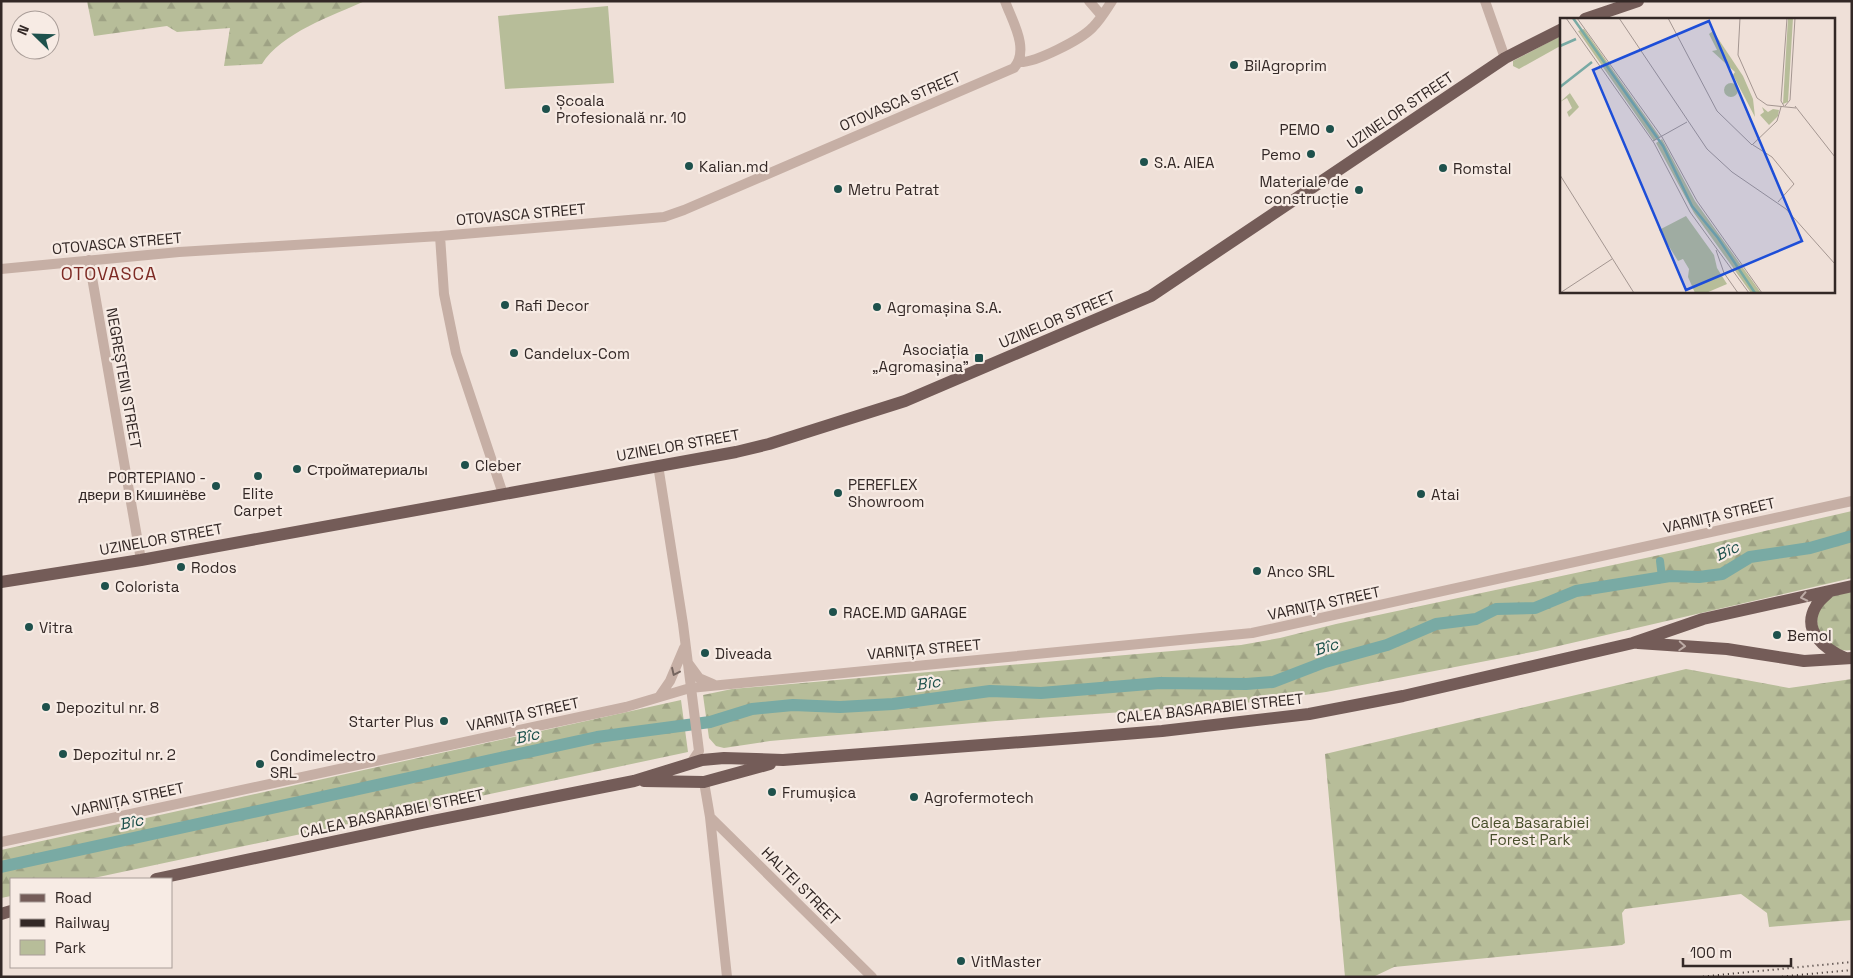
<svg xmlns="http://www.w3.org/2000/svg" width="1853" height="978" font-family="'Space Grotesk',sans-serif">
  <defs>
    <pattern id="forest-firs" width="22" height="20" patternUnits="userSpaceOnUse" patternTransform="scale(1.25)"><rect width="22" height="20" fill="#b7bd99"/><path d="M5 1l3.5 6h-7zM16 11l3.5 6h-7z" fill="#9ea284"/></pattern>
  </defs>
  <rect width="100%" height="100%" fill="#efe0d8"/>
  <path fill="#b7bd99" d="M608,6L614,83L505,89L498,16Z
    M1562,35V45L1519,69L1513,66V61Z"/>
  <path fill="url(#forest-firs)" d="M87,1H365C332,16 281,33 262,64L224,66L230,28L177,32L167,26L94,36Z
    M1852,511V578L1537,651L1326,692L1238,704L996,721L770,741L724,748L716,746L709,738L703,695L732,689L1241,645L1280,638L1336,624L1683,550Z
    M1852,591V650C1822,655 1804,617 1829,598C1836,594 1844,593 1852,591Z
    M1686,669L1789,688L1852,679V920L1769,927L1767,913L1741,894L1625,909L1622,913L1625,943L1622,945L1394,967L1373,977H1345L1325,754Z
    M681,700L688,752L89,879H11V896L1,898V850Z"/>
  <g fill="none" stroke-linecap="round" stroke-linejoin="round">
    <path stroke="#79aaa4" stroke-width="8" d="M1660,561L1662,577"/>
    <path stroke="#79aaa4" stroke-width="12" d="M1,867L597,737L710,722L752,709L793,705L840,707L893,704L990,691L1041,693L1160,683L1246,684L1273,682L1325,662L1387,645L1436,624L1476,619L1496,609L1535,608L1576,591L1670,576L1699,577L1722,574L1750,557L1810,548L1852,536"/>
    <path stroke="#c6afa5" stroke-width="10" d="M1089,1L1102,16
      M1485,1L1505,58
      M1018,62C1034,64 1082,39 1093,27C1101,19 1106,10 1112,1
      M440,236L444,294L456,353L503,494
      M89,260L141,560
      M1,269L179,252L440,236L664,217L684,210L1014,68C1030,49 1012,21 1005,1
      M658,465L683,624L699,751L691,763
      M688,663L699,678L713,684
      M659,697L670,681L684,648
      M704,782L710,817L727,977
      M710,817L872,977
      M1,842L626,707L690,688L1252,633L1852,501"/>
    <path stroke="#745c58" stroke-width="12" d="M1585,19L1638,1
      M1,582L141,560L736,452L769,444L905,401L1151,296L1505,58L1562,29
      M1830,591C1826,595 1819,600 1816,606C1801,631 1825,649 1845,658
      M1638,643L1727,649L1804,661L1852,658
      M644,781L704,782L770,764
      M156,879L422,823L634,781L702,760L724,758L783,760L1075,738L1162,731L1309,714L1403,696L1633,643L1703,619L1852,586
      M1,914L11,911"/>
    <path stroke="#332826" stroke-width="2" stroke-dasharray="1 4" stroke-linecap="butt" d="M1698,977L1852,962
      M1777,977L1852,970"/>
  </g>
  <defs><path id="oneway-chevron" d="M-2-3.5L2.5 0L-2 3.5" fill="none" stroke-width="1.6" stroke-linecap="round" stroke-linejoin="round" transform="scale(1.25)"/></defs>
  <g stroke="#bcaba5">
    <use href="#oneway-chevron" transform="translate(1804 597) rotate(168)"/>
    <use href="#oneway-chevron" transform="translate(1682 646) rotate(3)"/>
  </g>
  <use stroke="#75655f" href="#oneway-chevron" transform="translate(675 672) rotate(115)"/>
  <g fill="#1e514c" stroke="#f7ebe4" stroke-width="2">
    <circle cx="1234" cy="65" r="5"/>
    <circle cx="546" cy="109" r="5"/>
    <circle cx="1330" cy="129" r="5"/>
    <circle cx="1311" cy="154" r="5"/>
    <circle cx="1144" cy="162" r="5"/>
    <circle cx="689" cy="166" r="5"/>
    <circle cx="1443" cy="168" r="5"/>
    <circle cx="838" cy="189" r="5"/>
    <circle cx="1359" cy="190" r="5"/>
    <circle cx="505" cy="305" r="5"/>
    <circle cx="877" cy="307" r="5"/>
    <circle cx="514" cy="353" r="5"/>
    <rect x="974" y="353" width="10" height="10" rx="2.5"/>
    <circle cx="465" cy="465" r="5"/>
    <circle cx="297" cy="469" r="5"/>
    <circle cx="258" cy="476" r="5"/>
    <circle cx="216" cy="486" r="5"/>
    <circle cx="838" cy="493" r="5"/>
    <circle cx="1421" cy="494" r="5"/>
    <circle cx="181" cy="567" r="5"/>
    <circle cx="1257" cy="571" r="5"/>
    <circle cx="105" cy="586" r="5"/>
    <circle cx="833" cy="612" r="5"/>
    <circle cx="29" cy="627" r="5"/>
    <circle cx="1777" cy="635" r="5"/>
    <circle cx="705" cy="653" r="5"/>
    <circle cx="46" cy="707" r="5"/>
    <circle cx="444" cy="721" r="5"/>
    <circle cx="63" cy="754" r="5"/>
    <circle cx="260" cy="764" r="5"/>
    <circle cx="772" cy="792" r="5"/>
    <circle cx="914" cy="797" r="5"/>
    <circle cx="961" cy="961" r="5"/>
  </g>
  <g text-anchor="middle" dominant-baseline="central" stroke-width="4.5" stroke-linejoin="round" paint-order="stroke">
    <g font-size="15" fill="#332826" stroke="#f7ebe4" text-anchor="start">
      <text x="1244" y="65">BilAgroprim</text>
      <text x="556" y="100">Școala<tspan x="556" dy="17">Profesională nr. 10</tspan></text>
      <text x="1320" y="129" text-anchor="end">PEMO</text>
      <text x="1301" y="154" text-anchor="end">Pemo</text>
      <text x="1154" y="162">S.A. AIEA</text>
      <text x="699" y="166">Kalian.md</text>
      <text x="1453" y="168">Romstal</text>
      <text x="1349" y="181" text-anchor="end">Materiale de<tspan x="1349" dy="17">construcție</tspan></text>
      <text x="848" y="189">Metru Patrat</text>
      <text x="515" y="305">Rafi Decor</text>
      <text x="887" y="307">Agromașina S.A.</text>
      <text x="969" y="349" text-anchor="end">Asociația<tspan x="969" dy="17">„Agromașina”</tspan></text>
      <text x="524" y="353">Candelux-Com</text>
      <text x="475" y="465">Cleber</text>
      <text x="307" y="469">Стройматериалы</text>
      <text x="206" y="477" text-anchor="end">PORTEPIANO -<tspan x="206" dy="17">двери в Кишинёве</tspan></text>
      <text x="848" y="484">PEREFLEX<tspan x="848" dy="17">Showroom</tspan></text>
      <text x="258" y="493" text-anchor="middle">Elite<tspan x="258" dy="17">Carpet</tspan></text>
      <text x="1431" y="494">Atai</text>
      <text x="191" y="567">Rodos</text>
      <text x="1267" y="571">Anco SRL</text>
      <text x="115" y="586">Colorista</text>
      <text x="843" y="612">RACE.MD GARAGE</text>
      <text x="39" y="627">Vitra</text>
      <text x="1787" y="635">Bemol</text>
      <text x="715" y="653">Diveada</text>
      <text x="56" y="707">Depozitul nr. 8</text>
      <text x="434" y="721" text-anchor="end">Starter Plus</text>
      <text x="73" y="754">Depozitul nr. 2</text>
      <text x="270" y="755">Condimelectro<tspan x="270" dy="17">SRL</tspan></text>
      <text x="782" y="792">Frumușica</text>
      <text x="924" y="797">Agrofermotech</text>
      <text x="971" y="961">VitMaster</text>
    </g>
    <g font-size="15" fill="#332826" stroke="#f7ebe4">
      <text transform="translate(900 101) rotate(-23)">OTOVASCA STREET</text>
      <text transform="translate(1400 110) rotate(-34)">UZINELOR STREET</text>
      <text transform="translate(521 214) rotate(-5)">OTOVASCA STREET</text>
      <text transform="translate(117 243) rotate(-5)">OTOVASCA STREET</text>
      <text transform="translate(1057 319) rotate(-23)">UZINELOR STREET</text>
      <text transform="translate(124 378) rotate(80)">NEGREȘTENI STREET</text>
      <text transform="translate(678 445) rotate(-10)">UZINELOR STREET</text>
      <text transform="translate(1719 515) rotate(-13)">VARNIȚA STREET</text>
      <text transform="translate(161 539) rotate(-10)">UZINELOR STREET</text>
      <text transform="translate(1324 603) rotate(-12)">VARNIȚA STREET</text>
      <text transform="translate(924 649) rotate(-5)">VARNIȚA STREET</text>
      <text transform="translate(1210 708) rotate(-6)">CALEA BASARABIEI STREET</text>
      <text transform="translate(523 714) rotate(-12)">VARNIȚA STREET</text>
      <text transform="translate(128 799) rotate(-12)">VARNIȚA STREET</text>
      <text transform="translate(392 813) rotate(-12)">CALEA BASARABIEI STREET</text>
      <text transform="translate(801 886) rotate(45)">HALTEI STREET</text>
    </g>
    <g font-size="15" fill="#484f2b" stroke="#f7ebe4">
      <text x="1530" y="822">Calea Basarabiei<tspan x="1530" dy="17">Forest Park</tspan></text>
    </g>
    <g font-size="16" font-style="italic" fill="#1e514c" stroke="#f7ebe4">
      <text transform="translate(1727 551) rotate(-26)">Bîc</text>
      <text transform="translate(1326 647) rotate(-18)">Bîc</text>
      <text transform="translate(928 683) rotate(-8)">Bîc</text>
      <text transform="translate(527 736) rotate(-12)">Bîc</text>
      <text transform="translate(131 822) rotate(-12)">Bîc</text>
    </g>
    <g font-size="18" letter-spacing="1" fill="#7d2a24" stroke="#f7ebe4">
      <text x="109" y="273">OTOVASCA</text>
    </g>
  </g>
  <g transform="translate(1560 18)">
    <rect width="275" height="275" fill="#efe0d8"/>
    <path d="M228,0H233L228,84L223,86ZM164 72a7 7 0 1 1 14 0a7 7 0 1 1-14 0ZM6,69L19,89L9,99L7,94L12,90L7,80L0,84L10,75ZM202,89L208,94L213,91L219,92L218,98L209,107L200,97L204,94Z" fill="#b7bd99"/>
    <path d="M24,11L100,119L94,123L18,13ZM153,13L183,58L193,81L195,99L173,57L175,54L152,33L157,32L149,16ZM102,121L135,183L201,275H191L134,195L96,125ZM126,198L154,237L157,250L167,266L146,275H135L128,259L129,251L123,241L118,243L99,212Z" fill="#b7bd99"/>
    <path fill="none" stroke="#79aaa4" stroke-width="2.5" d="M13,0L103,128L132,188L158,220L195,275M0,28L16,21M0,69L32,44"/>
    <path fill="none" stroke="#a49691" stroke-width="1" d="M6,0L94,125L130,194L189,275M17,0L102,119L137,183L202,275M59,0L147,131L172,154L226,191L275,246M108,0L157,93L192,127L217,103L221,89M180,0L178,37L197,80L207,87L236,90M224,88L221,83L227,0M225,88L230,82L235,0M235,88L275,139M93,123L127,104M193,127L212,139L234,166L218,184M0,157L74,275M156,232L164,255L178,275M0,275L52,241"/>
    <path fill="#1d4ed8" fill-opacity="0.15" stroke="#1d4ed8" stroke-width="2.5" d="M149,3L242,223L126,272L33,52Z"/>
    <rect width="275" height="275" fill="none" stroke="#332826" stroke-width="2.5"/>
  </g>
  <rect width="1853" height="978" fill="none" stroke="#332826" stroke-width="5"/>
  <rect x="10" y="878" width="162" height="90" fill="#f7ebe4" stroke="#a99d98"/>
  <rect x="20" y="894" width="25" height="8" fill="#745c58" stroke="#a99d98"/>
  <text x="55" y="903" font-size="15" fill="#332826">Road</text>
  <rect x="20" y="919" width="25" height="8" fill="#332826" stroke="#a99d98"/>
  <text x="55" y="928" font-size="15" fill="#332826">Railway</text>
  <rect x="20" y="940" width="25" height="15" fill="#b7bd99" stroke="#a99d98"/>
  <text x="55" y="953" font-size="15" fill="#332826">Park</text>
  <g transform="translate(35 35) rotate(293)"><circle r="24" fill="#f7ebe4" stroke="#a99d98"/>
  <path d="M0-4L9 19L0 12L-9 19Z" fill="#1e514c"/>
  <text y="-8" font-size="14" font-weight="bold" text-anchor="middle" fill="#332826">N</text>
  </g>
  <path d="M1683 958v8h108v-8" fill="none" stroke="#332826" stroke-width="2.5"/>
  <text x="1690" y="958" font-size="15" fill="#332826" stroke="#f7ebe4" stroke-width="4" paint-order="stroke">100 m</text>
</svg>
